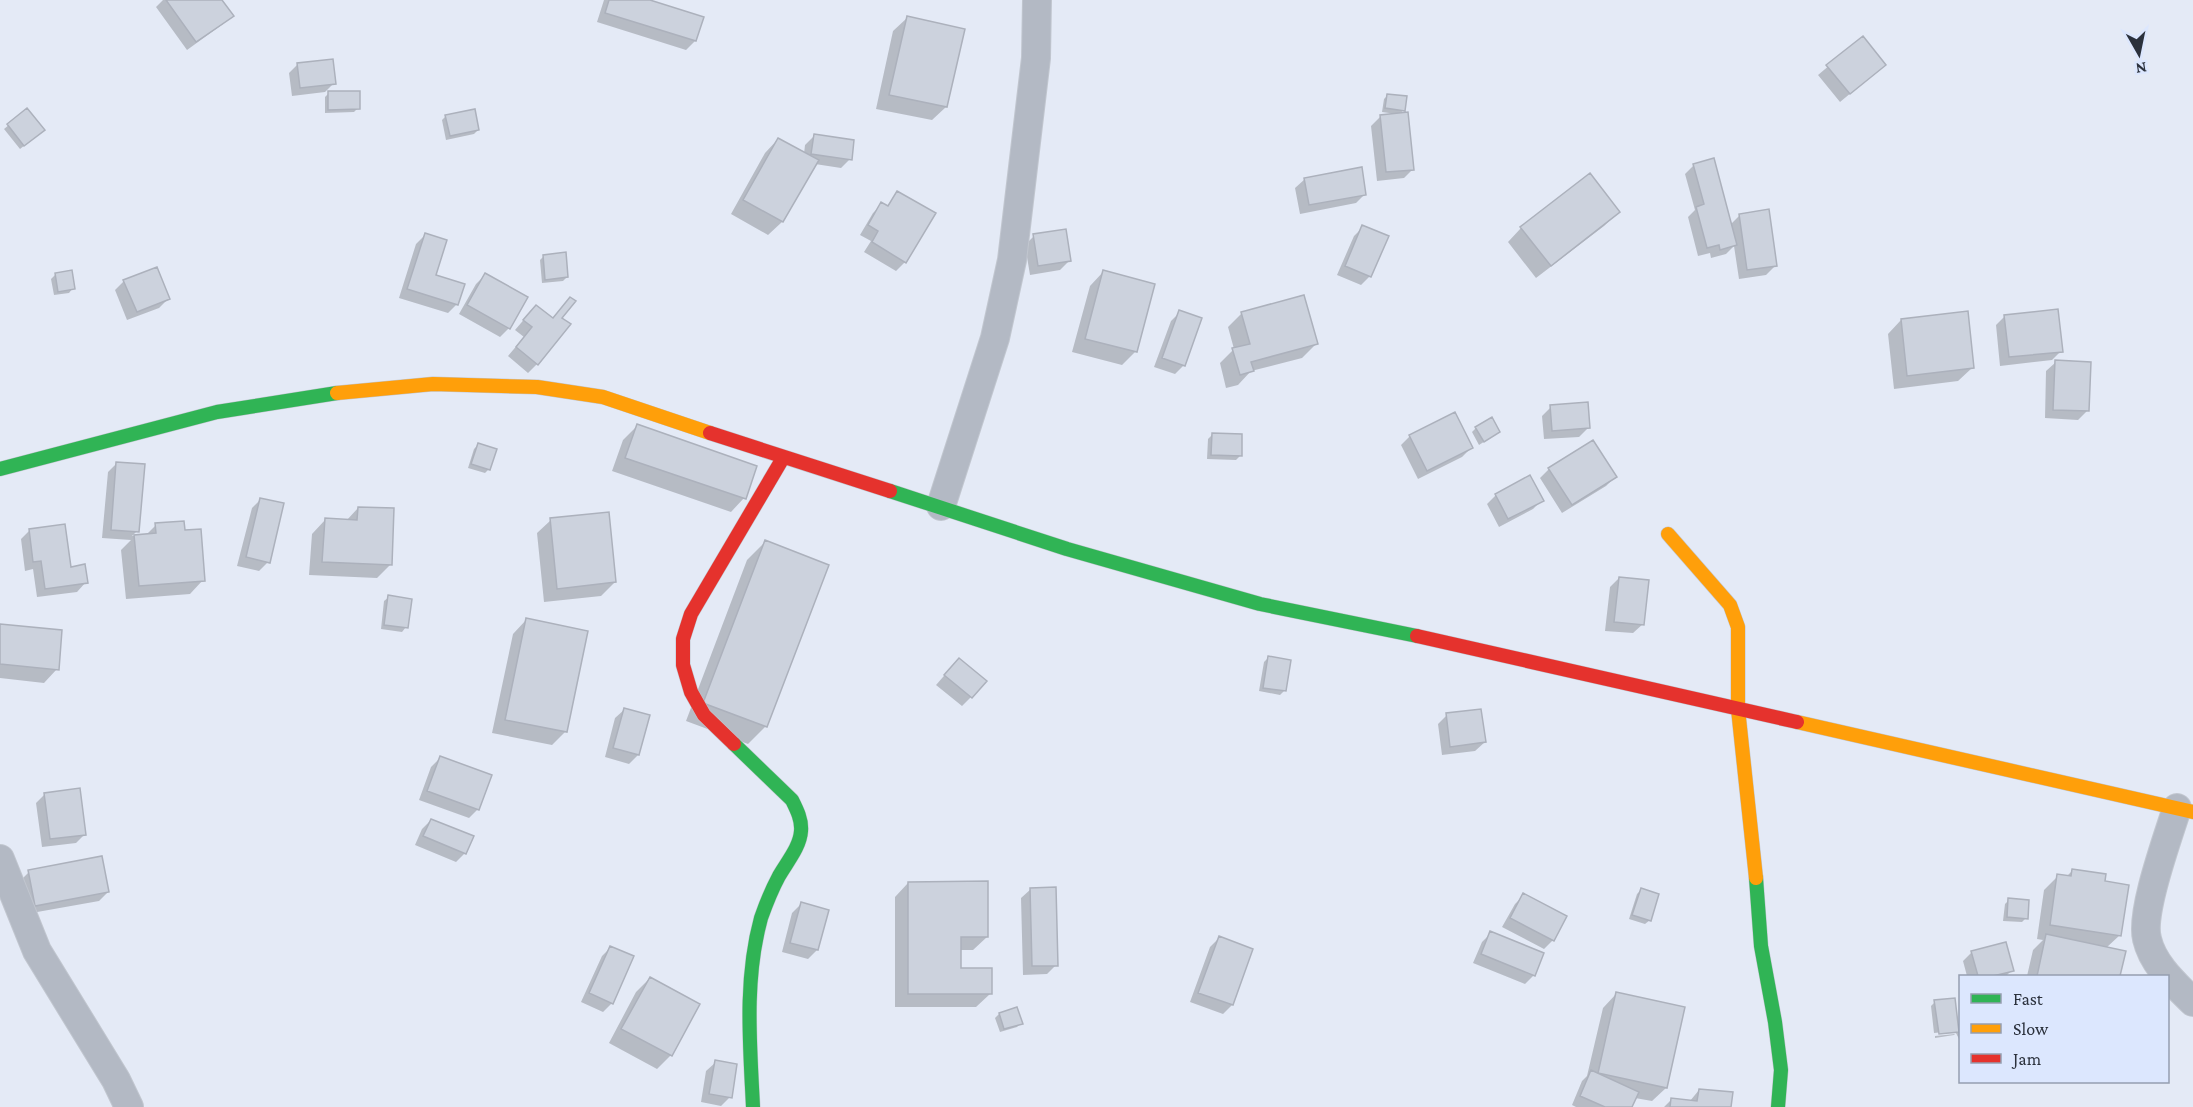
<svg xmlns="http://www.w3.org/2000/svg" width="2193" height="1107" font-family="'Crimson Pro',serif">
  <rect width="100%" height="100%" fill="#e4eaf6"/>
  <path fill="#0003" d="M163,0H220L232,15L223,24L187,50L156,7Z
    M604,0H645L695,41L686,50L597,22Z
    M907,18L946,107L932,120L876,109L893,31Z
    M1862,38L1875,73L1840,102L1818,75Z
    M298,64L334,83L325,92L292,96L289,73Z
    M329,93L358,108L354,112L325,113V97Z
    M1388,95L1404,110L1399,114L1413,169L1404,178L1377,181L1371,126L1380,117L1396,114L1382,112L1384,99Z
    M27,110L39,134L20,149L4,129Z
    M446,116L478,130L474,134L446,140L442,120Z
    M814,136L850,159L841,168L815,164L782,222L768,235L731,214L765,153L778,139L804,154L805,145Z
    M1694,165L1730,225L1740,215L1775,266L1766,275L1739,279L1734,246L1726,254L1711,258L1710,253L1698,256L1688,217L1695,210L1685,174Z
    M1305,179L1365,194L1356,203L1300,214L1295,188Z
    M898,193L905,262L896,271L864,252L871,241L860,235L873,213L882,204L886,207Z
    M1618,212L1604,226L1536,278L1508,242L1521,228Z
    M1363,227L1370,276L1361,285L1337,275L1354,236Z
    M425,235L434,276L457,304L448,313L399,298L416,244Z
    M1034,236L1069,261L1060,270L1030,275L1025,245Z
    M544,256L567,277L563,281L542,283L540,260Z
    M1103,272L1136,351L1122,365L1072,352L1090,286Z
    M56,274L73,288L69,293L54,295L51,279Z
    M485,275L509,328L500,337L459,314L476,284Z
    M124,281L168,299L159,308L127,320L115,290Z
    M570,299L537,364L528,373L508,356L524,337L515,330L527,316L552,319Z
    M1180,312L1184,365L1175,374L1154,367L1171,321Z
    M1242,313L1316,344L1302,358L1251,371L1238,385L1226,388L1220,363L1234,349L1228,327Z
    M2005,316L2061,351L2052,360L2000,366L1996,325Z
    M1901,320L1972,368L1958,381L1894,389L1888,334Z
    M2056,362L2087,411L2078,420L2045,418L2046,371Z
    M1551,407L1588,428L1579,437L1544,439L1542,416Z
    M637,426L744,498L731,512L612,471L623,440Z
    M1476,428L1499,432L1479,445L1472,432Z
    M1212,435L1240,456L1236,460L1207,459L1208,439Z
    M1410,436L1471,448L1462,457L1418,479L1401,445Z
    M478,445L489,469L485,473L468,468L474,449Z
    M117,463L137,531L132,536H145L156,525L184,531L203,580L190,594L126,599L121,550L131,540L102,538L108,472Z
    M1549,469L1615,477L1606,486L1562,513L1540,478Z
    M1496,495L1542,500L1533,509L1499,527L1487,504Z
    M261,499L268,562L259,571L237,566L252,508Z
    M358,508L391,564L377,578L309,575L312,534L325,520L346,521Z
    M551,520L615,582L601,596L544,602L537,533Z
    M30,530L86,582L77,592L37,597L33,569L25,571L21,539Z
    M765,542L766,726L748,744L686,721L747,560Z
    M1619,578L1643,624L1633,633L1605,631L1610,587Z
    M389,597L406,627L402,632L381,629L384,601Z
    M526,620L566,731L552,745L492,733L513,634Z
    M0,626L57,669L44,683L0,678Z
    M1268,658L1285,690L1280,695L1259,691L1264,662Z
    M950,669L971,697L962,706L936,685Z
    M625,709L638,755L629,764L605,757L615,718Z
    M1447,715L1485,742L1475,751L1442,755L1438,724Z
    M440,758L478,809L469,818L419,800L431,767Z
    M45,794L85,834L76,843L42,847L36,803Z
    M431,820L465,853L456,862L415,845L422,829Z
    M2072,871L2103,883L2120,935L2106,948L2124,952L2119,976H2027L2033,950L2043,940L2037,939L2044,890L2058,876L2066,877Z
    M29,872L108,892L99,901L26,914L20,881Z
    M908,883L987,937L973,950H960V969L990,994L976,1007H895V897Z
    M1031,889L1056,965L1047,974L1023,975L1021,898Z
    M1641,890L1650,920L1645,924L1629,919L1637,894Z
    M1524,895L1553,940L1544,949L1502,927L1515,904Z
    M2009,900L2026,918L2022,922L2003,921L2005,904Z
    M801,904L817,950L808,959L782,952L792,913Z
    M1491,933L1534,975L1525,984L1473,963L1482,942Z
    M1219,938L1232,1005L1223,1014L1190,1002L1210,947Z
    M611,947L612,1003L603,1012L581,1002L602,956Z
    M1972,952L2012,970L2006,976H1967L1963,961Z
    M650,978L671,1055L657,1069L609,1043L636,992Z
    M1616,994L1666,1088L1652,1101L1635,1098L1631,1107H1576L1572,1105L1582,1081L1587,1076L1603,1008Z
    M1935,1002L1957,1026L1960,1022V1041L1955,1031L1934,1033L1931,1006Z
    M999,1014L1021,1023L1017,1027L1000,1032L995,1018Z
    M1955,1034L1954,1035L1935,1038V1036Z
    M716,1062L730,1097L721,1106L701,1102L706,1071Z
    M1699,1090L1730,1107H1664L1671,1100L1690,1101Z"/>
  <path fill="#ccd2dd" stroke="#acb1bc" stroke-width="1.5" d="M166,0H222L234,16L196,42Z
    M609,0H650L704,17L696,41L605,13Z
    M907,16L965,29L947,107L889,95Z
    M1863,36L1886,65L1850,94L1826,65Z
    M333,59L336,84L300,88L297,63Z
    M328,91H360V109L328,110Z
    M1387,94L1407,96L1405,111L1385,108Z
    M27,108L45,130L24,146L7,124Z
    M475,109L479,130L450,136L445,115Z
    M1408,112L1414,170L1386,172L1380,115Z
    M814,134L854,140L852,160L811,154Z
    M778,138L819,160L783,222L743,200Z
    M1714,158L1737,245L1720,250L1719,245L1707,248L1696,207L1704,204L1693,164Z
    M1362,167L1366,195L1309,205L1304,178Z
    M1590,173L1620,212L1551,266L1520,227Z
    M897,191L936,213L906,263L872,242L878,231L868,225L881,202L888,206Z
    M1769,209L1777,266L1747,270L1739,214Z
    M1362,225L1389,236L1371,277L1345,266Z
    M1066,229L1071,261L1038,266L1033,234Z
    M425,233L447,240L436,275L465,284L458,305L407,289Z
    M566,252L568,277L545,280L543,255Z
    M157,267L170,299L137,312L123,280Z
    M72,270L75,289L58,292L55,273Z
    M1103,270L1155,284L1137,352L1085,339Z
    M485,273L528,297L510,329L467,305Z
    M1304,295L1318,344L1251,362L1254,371L1240,375L1232,348L1250,344L1241,312Z
    M570,297L576,301L562,318L571,324L538,365L516,347L532,327L523,320L536,305L553,318Z
    M2058,309L2063,352L2009,357L2004,315Z
    M1179,310L1202,318L1185,366L1162,358Z
    M1968,311L1974,368L1907,376L1901,319Z
    M2055,360L2091,362L2089,411L2053,410Z
    M1588,402L1590,428L1552,431L1550,405Z
    M1455,412L1473,448L1427,471L1409,435Z
    M1492,417L1500,432L1484,442L1475,427Z
    M637,424L757,466L746,499L625,458Z
    M1212,433L1242,434V456L1211,455Z
    M1593,440L1617,477L1572,505L1548,468Z
    M478,443L497,449L490,470L471,464Z
    M116,462L145,464L139,532L111,530Z
    M1530,475L1544,501L1508,519L1495,494Z
    M260,498L284,503L270,563L246,557Z
    M358,507L394,508L392,565L322,562L325,518L357,520Z
    M609,512L616,582L557,589L550,518Z
    M184,521L185,530L201,529L205,581L139,586L134,535L156,533L155,523Z
    M65,524L71,567L85,564L88,583L45,589L41,561L33,562L29,529Z
    M765,540L829,565L767,727L703,703Z
    M1619,577L1649,580L1644,625L1614,622Z
    M388,595L412,599L408,628L384,625Z
    M526,618L588,631L567,732L505,720Z
    M0,624L62,630L59,670L0,664Z
    M1268,656L1291,660L1286,691L1263,688Z
    M959,658L987,681L972,698L944,675Z
    M624,708L650,715L639,755L613,748Z
    M1481,709L1486,742L1450,747L1446,713Z
    M440,756L492,775L479,810L427,791Z
    M80,788L86,835L50,839L44,793Z
    M431,819L474,836L466,854L423,836Z
    M102,856L109,892L35,906L28,870Z
    M2072,869L2106,874L2105,881L2129,885L2121,936L2050,925L2057,874L2071,876Z
    M988,881V937H961V968H992V994H908V882Z
    M1056,887L1058,966H1032L1030,888Z
    M1641,888L1659,894L1651,921L1632,915Z
    M1523,893L1567,916L1554,941L1510,918Z
    M2008,898L2029,900L2028,919L2007,917Z
    M801,902L829,910L818,950L790,943Z
    M1490,931L1544,953L1535,976L1481,954Z
    M2046,934L2126,951L2120,976H2037Z
    M1219,936L1253,949L1233,1005L1198,993Z
    M2006,942L2014,971L1993,976H1978L1971,951Z
    M610,946L634,956L613,1004L589,993Z
    M650,977L700,1004L672,1056L621,1029Z
    M1616,992L1685,1007L1667,1088L1598,1073Z
    M1955,998L1959,1032L1939,1034L1934,1000Z
    M1017,1007L1023,1024L1004,1029L999,1013Z
    M715,1060L737,1064L732,1098L709,1094Z
    M1591,1070L1639,1092L1632,1107H1605L1580,1096Z
    M1699,1089L1733,1092L1731,1107H1670L1671,1098L1697,1101Z"/>
  <g fill="none" stroke-linecap="round" stroke-linejoin="round">
    <defs>
      <path id="street" d="M941,506L995,338L1012,260L1036,58L1037,0
        M2177,808C2168,837 2140,913 2147,939C2153,965 2175,984 2193,1002
        M0,859L37,951L116,1080L129,1107"/>
      <path id="fast" d="M0,469L217,412L337,393
        M890,491L1067,549L1260,604L1417,636
        M734,744L792,800C797,810 802,820 801,831C800,847 787,862 779,876C772,889 766,904 761,918C744,980 750,1044 753,1107
        M1756,878L1761,946L1775,1022L1781,1070L1778,1107"/>
      <path id="slow" d="M337,393L433,384L537,387L603,397L710,433
        M1668,534L1730,605L1738,627V709L1756,878
        M1797,722L2193,812"/>
      <path id="jam" d="M710,433L890,491
        M1417,636L1797,722
        M734,744L704,715L691,692L683,665V639L691,614L783,458"/>
    </defs>
    <use href="#street" stroke="#c1c6cf" stroke-width="30"/>
    <use href="#fast" stroke="#c1c6cf" stroke-width="15"/>
    <use href="#slow" stroke="#c1c6cf" stroke-width="15"/>
    <use href="#jam" stroke="#c1c6cf" stroke-width="15"/>
    <use href="#street" stroke="#b3b9c4" stroke-width="28"/>
    <use href="#fast" stroke="#30b455" stroke-width="14"/>
    <use href="#slow" stroke="#ff9f0a" stroke-width="14"/>
    <use href="#jam" stroke="#e5322d" stroke-width="14"/>
  </g>
  <rect x="1959" y="975" width="210" height="108" fill="#dce7fe" stroke="#959eb0" stroke-width="1.5"/>
  <rect x="1971" y="994" width="30" height="9" fill="#30b455" stroke="#959eb0" stroke-width="1.5"/>
  <text x="2013" y="1005" font-size="18" fill="#2b313c">Fast</text>
  <rect x="1971" y="1024" width="30" height="9" fill="#ff9f0a" stroke="#959eb0" stroke-width="1.5"/>
  <text x="2013" y="1035" font-size="18" fill="#2b313c">Slow</text>
  <rect x="1971" y="1054" width="30" height="9" fill="#e5322d" stroke="#959eb0" stroke-width="1.5"/>
  <text x="2013" y="1065" font-size="18" fill="#2b313c">Jam</text>
  <g transform="translate(2139 54) rotate(171)" stroke="#dce7fe" stroke-width="4.5" paint-order="stroke">
  <path d="M0-4.5L10 22L0 15L-10 22Z" fill="#2b313c"/>
  <text y="-9" font-size="16" font-weight="bold" text-anchor="middle" fill="#2b313c">N</text>
  </g>
</svg>
